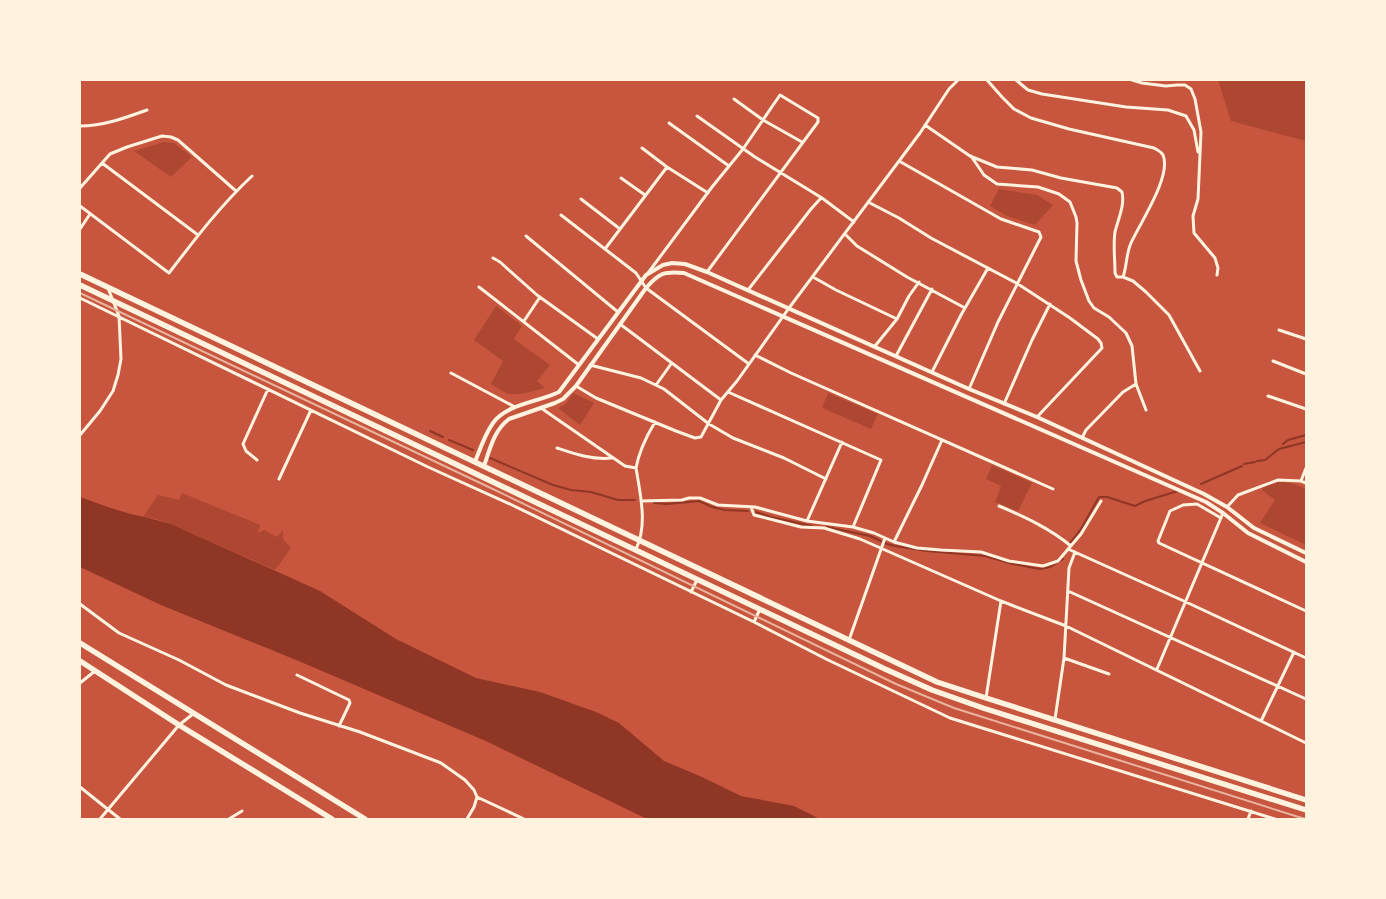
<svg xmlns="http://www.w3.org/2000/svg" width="1386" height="899" font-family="Rubik,sans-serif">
  <rect width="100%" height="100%" fill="#c8553d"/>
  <path fill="#ae4732" d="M1218,80H1306V141L1231,121Z
    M164,142L174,143L192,157L171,177L134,151Z
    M999,189L1037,195L1053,205L1035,225L1007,216L990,206Z
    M496,306L522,326L514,339L550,365L537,381L545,388L522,394H507L491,384L503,361L474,340Z
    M573,393L594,403L580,425L558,408L566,404Z
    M828,393L878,414L871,429L822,408Z
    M992,465L1032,483L1018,511L995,502L1001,486L986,479Z
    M1270,481C1283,481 1295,483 1306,489V545L1260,523L1275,500L1262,490L1265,484Z
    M182,493L260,525L258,533L264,530L277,537L283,530V539L291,548L275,570L171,524L156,519L143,517L158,495L179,500Z"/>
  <path fill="#8f3625" d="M80,497C100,504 120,512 140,516C151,519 161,521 171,524L320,591L396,639L476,678L540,692L596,712L619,723L664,761L702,777L741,796L794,806L820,819H647L488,742L301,662L161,605L80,567Z"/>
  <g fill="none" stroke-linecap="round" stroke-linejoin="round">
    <path stroke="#8f3625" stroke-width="2" d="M430,431L443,437
      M449,440L473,450
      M1283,444L1288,440L1306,435
      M490,458L553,485L571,490L591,492L618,500H635
      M1257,461L1265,460L1279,449L1306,442
      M1244,464L1255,462
      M1201,484L1242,466
      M654,503L667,504L699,501L712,507L725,510L748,511
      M756,512L771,517L812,526
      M827,527L870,536L887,544L895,546L927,551L985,556L1013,564L1040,569L1050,567L1063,559
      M1070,543L1081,529L1099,497H1107L1135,506L1145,501L1178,491"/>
    <path stroke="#fff3e0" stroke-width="3" d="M987,80L1002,97L1014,109L1031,118L1069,129L1154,148C1157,150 1161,151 1163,155C1172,176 1140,223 1131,243C1126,254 1127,266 1123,277
      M1016,80L1028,90L1042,94L1126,107L1168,110L1186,116L1194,130L1198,152
      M1132,80L1142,83L1166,86L1177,85H1185L1191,89L1195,99L1201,132L1198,199L1193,216L1194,233L1215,258L1218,268L1217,275
      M734,99L763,120L802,142
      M697,116L755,157L822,198L854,222
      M669,123L729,166
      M925,125L970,156L997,167L1032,170L1061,178L1117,188L1122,192C1125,206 1118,219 1115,232C1113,245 1115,259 1115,273L1117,277H1123L1133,281L1146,292L1169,315L1200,371
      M80,126C103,126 125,118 147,110
      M642,148L667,167L708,193
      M971,156L984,175L997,184L1038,187L1059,194L1070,202L1076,217L1077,223L1076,261L1081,280L1089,301L1094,308L1109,317L1126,333L1132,346L1136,384L1146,410
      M899,161L1001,219L1039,232L1041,237L998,322L969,389
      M102,163L198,235
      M621,178L645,195
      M80,188L110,154L127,147L162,136L171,137L178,140L236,191
      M581,199L620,229
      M868,202L899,218L931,238L1018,284L1070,318L1098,339L1101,343L1102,348L1037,417
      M80,206L169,273C195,239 221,205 252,176
      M561,215L636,273L646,288L749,364
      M80,229L90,214
      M845,234L857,246L907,277L965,308
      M526,236L618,312
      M605,249L667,167
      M493,258L500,262L537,295L598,339
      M648,273L712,187L743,149L780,95L818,118V122L707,272
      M813,277L836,290L897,319
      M479,287L579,365
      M748,290L811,209L821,198
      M80,298L428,467L512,505L754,622L828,660L950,718L1275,819
      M524,321L540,297
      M620,324L721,400
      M1279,330L1306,339
      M875,346L897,319L909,296L919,282
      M755,355L791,373L1053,489
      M896,356L932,289
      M1273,361L1306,374
      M590,365L641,378L664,389L709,424L733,438L784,458L826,479
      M932,372L961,315L988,268
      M451,373L515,407
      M656,385L671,364
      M576,386L596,398L676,431L695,438L701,437L721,400L737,381L789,308L920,133L949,89L958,80
      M728,392L881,460L853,527
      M1268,396L1306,409
      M1004,404L1032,340L1050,304
      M541,408L625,466L636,468C640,493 648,525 636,549
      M80,435L100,411L113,391L118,375L121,359L119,316L108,288
      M1082,438L1086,430L1123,392L1136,384
      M557,448C575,454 592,460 612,458
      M257,460L246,451L243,444L268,389
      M636,468C639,451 646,437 655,422
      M279,479L311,410
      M1301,481L1306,468
      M641,501L682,500L689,498H700L718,505L755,507L807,521L853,527L874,533L894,542L917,548L941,550L981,552L1009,561L1043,566L1058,561L1081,534L1101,501
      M999,506C1025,517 1049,528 1071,546
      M751,507L754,515L801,527L824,528L860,539L1001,601L1066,626L1306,743
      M1227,507L1238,495L1278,480L1301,481L1306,483
      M1221,518L1197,504L1183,505L1170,511L1158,541L1159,543L1306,611
      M807,521L842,442
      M894,542L922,485L942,440
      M1068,549L1186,602L1306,658
      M1068,591L1306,699
      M691,592L697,580
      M80,604L119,633L179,660L226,685L300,713L360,732L441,763L465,780L474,790L477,797L474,807L467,819
      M754,622L760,609
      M849,640L885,538
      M1064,658L1109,674
      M1157,669L1223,513
      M297,675L349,700L350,703L339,726
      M80,683L95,671
      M986,698L1001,601
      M1055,719L1064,658L1069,568L1075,552
      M1261,721L1294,652
      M80,787L120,819
      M477,797L524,819
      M100,819L179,725L193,714
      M229,819L242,811
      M1248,819L1251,811"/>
    <path stroke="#fff3e0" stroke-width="4" d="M475,462C480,449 485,434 493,423C506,404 539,402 559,392L646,275L663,265L672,263L685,264L707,272L969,389L1037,417L1204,494L1227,507L1254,528L1306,553
      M484,466C490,449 494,430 509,419L555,403L563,399L576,386L646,288C659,273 664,271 684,273L1206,502L1223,513L1248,533L1306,562"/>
    <path stroke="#fff3e0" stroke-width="5.5" d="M80,274L937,682L986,698L1306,800
      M80,285L885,669L932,690L983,708L1306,810
      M80,643L365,819
      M80,661L179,725L332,819"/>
    <path stroke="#e9b49f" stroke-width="2" d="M80,293L495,490L896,684L954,708L1305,819"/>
  </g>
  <rect width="1386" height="899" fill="none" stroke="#fff3e0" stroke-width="162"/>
</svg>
